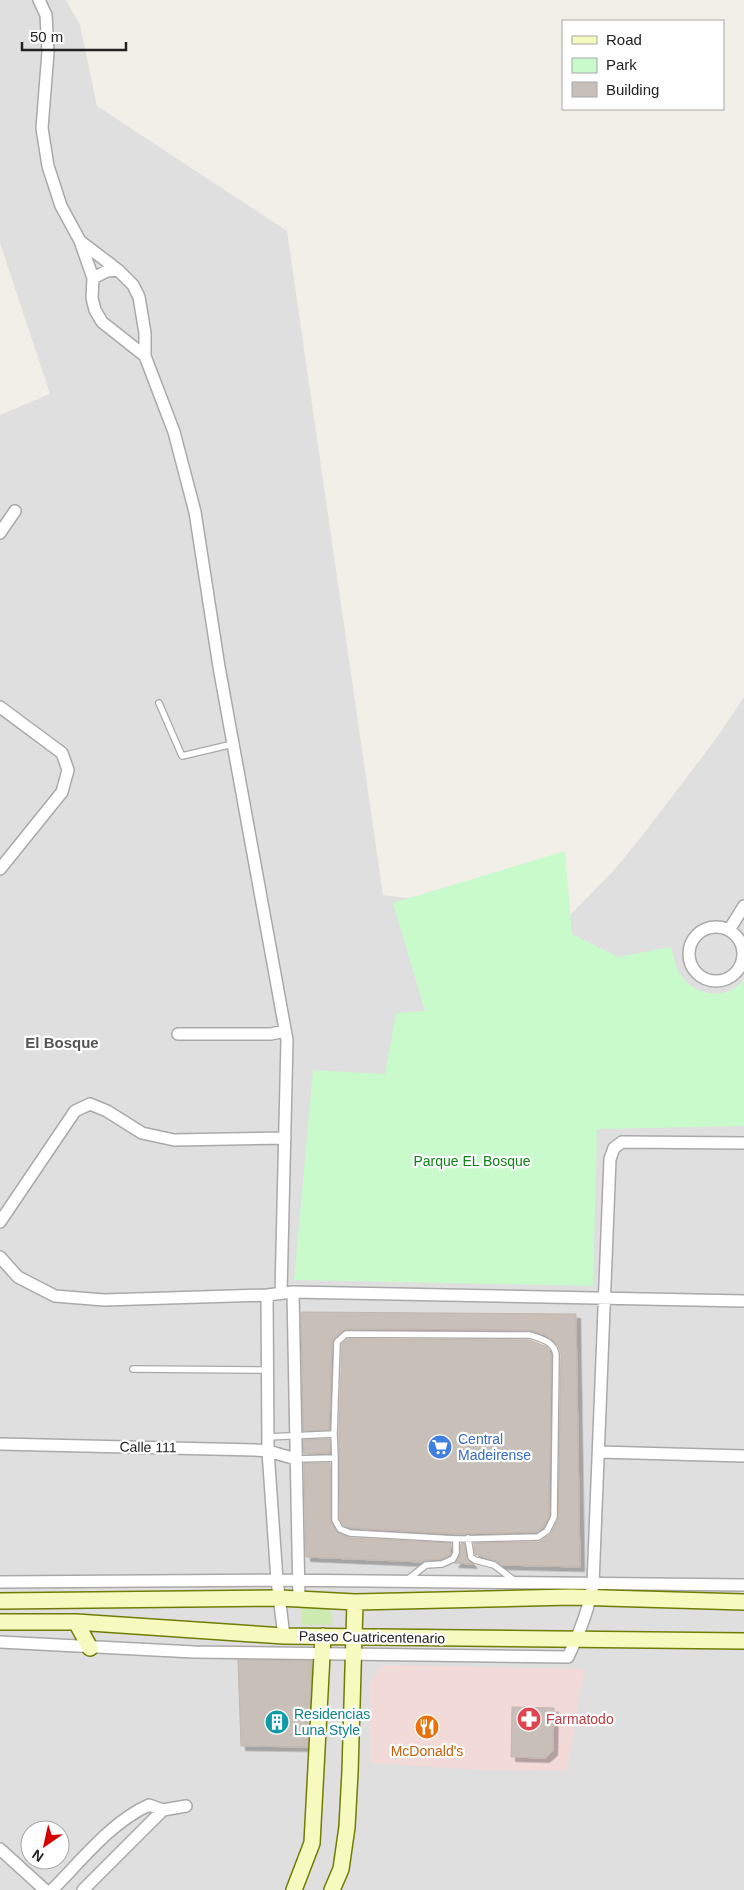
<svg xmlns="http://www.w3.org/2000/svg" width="744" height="1890" font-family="Arial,sans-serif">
  <defs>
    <filter id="shadow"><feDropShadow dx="4.5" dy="4.5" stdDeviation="0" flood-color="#0004"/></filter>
  </defs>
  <rect width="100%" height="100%" fill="#f2efe9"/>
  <path fill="#e0dfdf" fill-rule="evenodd" d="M0,0H66L80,25L97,106L287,231L383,895L567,918L615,869L642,836L715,740L744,697V1890H0V415L50,394L0,243ZM30,1830H60V1860H30Z"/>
  <path fill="#f2dad9" d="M384,1665L584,1669L567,1771L482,1770L371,1763L370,1684L377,1669Z"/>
  <path fill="#cdebb0" d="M301,1605L326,1606C332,1613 334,1617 332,1625H302Z"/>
  <path fill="#c8facc" d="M565,851L572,934L618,957L671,947C673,955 675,965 679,973C693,996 728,1002 744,979V1126L597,1129L593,1286L294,1280L313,1070L385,1074L396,1013L425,1011L393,903Z"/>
  <path fill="#c7bfb8" stroke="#c4b6ab" filter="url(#shadow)" d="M301,1312L576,1314L580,1567L501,1565L496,1561L475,1554L474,1543L539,1542L551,1534L558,1519L561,1354L559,1347L553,1340L545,1335L530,1330L345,1329L332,1341L329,1430L303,1431Z
    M348,1339L529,1340L547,1347L551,1355L549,1516L543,1528L537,1532L456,1534L351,1528L343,1525L340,1519L339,1434L342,1344Z
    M330,1439V1453L304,1454L303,1440Z
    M304,1463H330V1520L338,1533L350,1538L451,1543L450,1555L441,1559L426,1560L422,1562L306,1557Z
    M464,1543L467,1558L473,1564L454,1563L460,1555L461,1544Z
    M238,1660L312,1661L308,1747L241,1746Z
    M512,1707L554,1708L553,1751L545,1758L511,1757Z"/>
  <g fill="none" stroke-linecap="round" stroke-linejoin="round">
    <defs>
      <path id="lane" d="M159,703L182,756L233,744
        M133,1369L267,1370
        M334,1434L335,1458
        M267,1437L334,1434L337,1342L346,1334L530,1335C542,1339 553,1341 556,1354L554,1517L547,1531L538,1537L456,1539L350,1533L340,1529L335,1520V1458L296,1459
        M468,1538L471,1557L475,1560L494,1565L515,1581
        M407,1580L426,1565L442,1564L453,1559L456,1553V1539"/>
      <path id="street" d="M39,0L46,15L48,52L42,128L48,166L61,206L80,241L93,278L92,298L95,310L102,322L145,356
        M80,241L118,270L133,285L139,297L145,333V356L174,432L195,512L219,667L287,1040L281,1293
        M93,278L107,271L118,270
        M0,533L15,511
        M0,707L62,753L68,770L62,792L0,869
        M689 954a27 27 0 1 1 54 0a27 27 0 1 1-54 0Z
        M729,930L744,906
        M178,1034H271L285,1031
        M0,1222L75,1111L90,1104L107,1111L142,1133L174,1140L285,1138
        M0,1257L18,1277L55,1296L104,1300L267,1295L293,1292L744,1301
        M293,1292L299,1599
        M267,1295L268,1451L277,1580L284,1636
        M0,1444L255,1450L268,1451L296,1459
        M599,1452L744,1456
        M0,1582L277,1580L744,1585
        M0,1642L194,1652L568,1657C579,1634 589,1609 593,1584L610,1159L614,1148L622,1142L744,1143
        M0,1849L45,1890
        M52,1890C81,1861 111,1822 149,1805L163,1810L186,1806
        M83,1890L163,1810"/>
      <path id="secondary" d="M0,1601L279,1598L355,1602L571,1597L744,1602
        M0,1622H76L284,1636L744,1641
        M76,1622L90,1648
        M294,1890L312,1843L323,1636
        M332,1890L341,1869L347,1827L350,1772L355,1602"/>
    </defs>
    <use href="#lane" stroke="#a9a9a9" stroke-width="8"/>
    <use href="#street" stroke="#a9a9a9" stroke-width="14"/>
    <use href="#secondary" stroke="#707d05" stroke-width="18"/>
    <use href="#lane" stroke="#fff" stroke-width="5.5"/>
    <use href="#street" stroke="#fff" stroke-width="11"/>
    <use href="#secondary" stroke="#f7fabf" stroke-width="15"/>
  </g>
  <defs>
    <symbol id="supermarket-disc" viewBox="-11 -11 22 22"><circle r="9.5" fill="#3f7fe0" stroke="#fff"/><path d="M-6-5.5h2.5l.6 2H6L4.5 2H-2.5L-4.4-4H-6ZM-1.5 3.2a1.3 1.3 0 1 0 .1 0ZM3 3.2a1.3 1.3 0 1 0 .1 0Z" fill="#fff"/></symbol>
    <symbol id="pharmacy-disc" viewBox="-11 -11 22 22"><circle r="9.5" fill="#e0444e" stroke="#fff"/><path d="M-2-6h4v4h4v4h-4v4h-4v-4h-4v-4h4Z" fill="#fff"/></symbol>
    <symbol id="building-disc" viewBox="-11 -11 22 22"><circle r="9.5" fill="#0f9aa8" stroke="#fff"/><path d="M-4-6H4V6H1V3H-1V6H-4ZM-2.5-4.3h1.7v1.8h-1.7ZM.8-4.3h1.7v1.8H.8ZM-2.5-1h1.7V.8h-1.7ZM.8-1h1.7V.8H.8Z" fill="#fff"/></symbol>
    <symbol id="restaurant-disc" viewBox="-11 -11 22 22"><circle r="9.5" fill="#e8710a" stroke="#fff"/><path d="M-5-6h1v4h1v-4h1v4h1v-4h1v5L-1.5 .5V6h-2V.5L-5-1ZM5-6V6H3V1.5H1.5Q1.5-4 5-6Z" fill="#fff"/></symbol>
  </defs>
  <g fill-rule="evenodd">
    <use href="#supermarket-disc" x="426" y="1433" width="28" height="28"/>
    <use href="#pharmacy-disc" x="515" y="1705" width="28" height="28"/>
    <use href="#building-disc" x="263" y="1708" width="28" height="28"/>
    <use href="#restaurant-disc" x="413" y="1713" width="28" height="28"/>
  </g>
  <g text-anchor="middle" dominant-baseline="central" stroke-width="4.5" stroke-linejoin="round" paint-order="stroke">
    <g font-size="14" fill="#0c8416" stroke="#fff">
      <text x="472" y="1161">Parque EL Bosque</text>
    </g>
    <g font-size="14" fill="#366cbe" stroke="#fff" text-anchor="start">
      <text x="458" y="1439">Central<tspan x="458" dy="16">Madeirense</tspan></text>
    </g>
    <g font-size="14" fill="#222" stroke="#fff">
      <text transform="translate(148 1447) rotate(1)">Calle 111</text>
      <text transform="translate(372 1637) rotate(1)">Paseo Cuatricentenario</text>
    </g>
    <g font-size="14" fill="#0d838f" stroke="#fff" text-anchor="start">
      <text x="294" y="1714">Residencias<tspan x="294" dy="16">Luna Style</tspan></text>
    </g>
    <g font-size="14" fill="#be3a42" stroke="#fff" text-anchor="start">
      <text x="546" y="1719">Farmatodo</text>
    </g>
    <g font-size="14" fill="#c56008" stroke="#fff">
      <text x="427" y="1751">McDonald's</text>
    </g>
    <g font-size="15" font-weight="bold" fill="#555" stroke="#fff">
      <text x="62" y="1042">El Bosque</text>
    </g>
  </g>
  <rect x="562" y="20" width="162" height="90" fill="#ffffff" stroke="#a7a7a7"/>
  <rect x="572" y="36" width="25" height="8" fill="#f7fabf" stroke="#a7a7a7"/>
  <text x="606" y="45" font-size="15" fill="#222222">Road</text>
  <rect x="572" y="58" width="25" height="15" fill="#c8facc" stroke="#a7a7a7"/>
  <text x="606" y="70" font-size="15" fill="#222222">Park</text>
  <rect x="572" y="82" width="25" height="15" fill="#c7bfb8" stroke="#a7a7a7"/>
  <text x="606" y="95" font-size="15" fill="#222222">Building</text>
  <g transform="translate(45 1845) rotate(214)"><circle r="24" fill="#ffffff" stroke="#a7a7a7"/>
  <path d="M0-4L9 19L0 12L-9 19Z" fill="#d40000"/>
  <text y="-8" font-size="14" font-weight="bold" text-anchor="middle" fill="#222222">N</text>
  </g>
  <path d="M22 42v8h104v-8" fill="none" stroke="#222222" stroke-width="2.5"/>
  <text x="30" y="42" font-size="15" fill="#222222" stroke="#ffffff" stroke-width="4" paint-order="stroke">50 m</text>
</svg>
